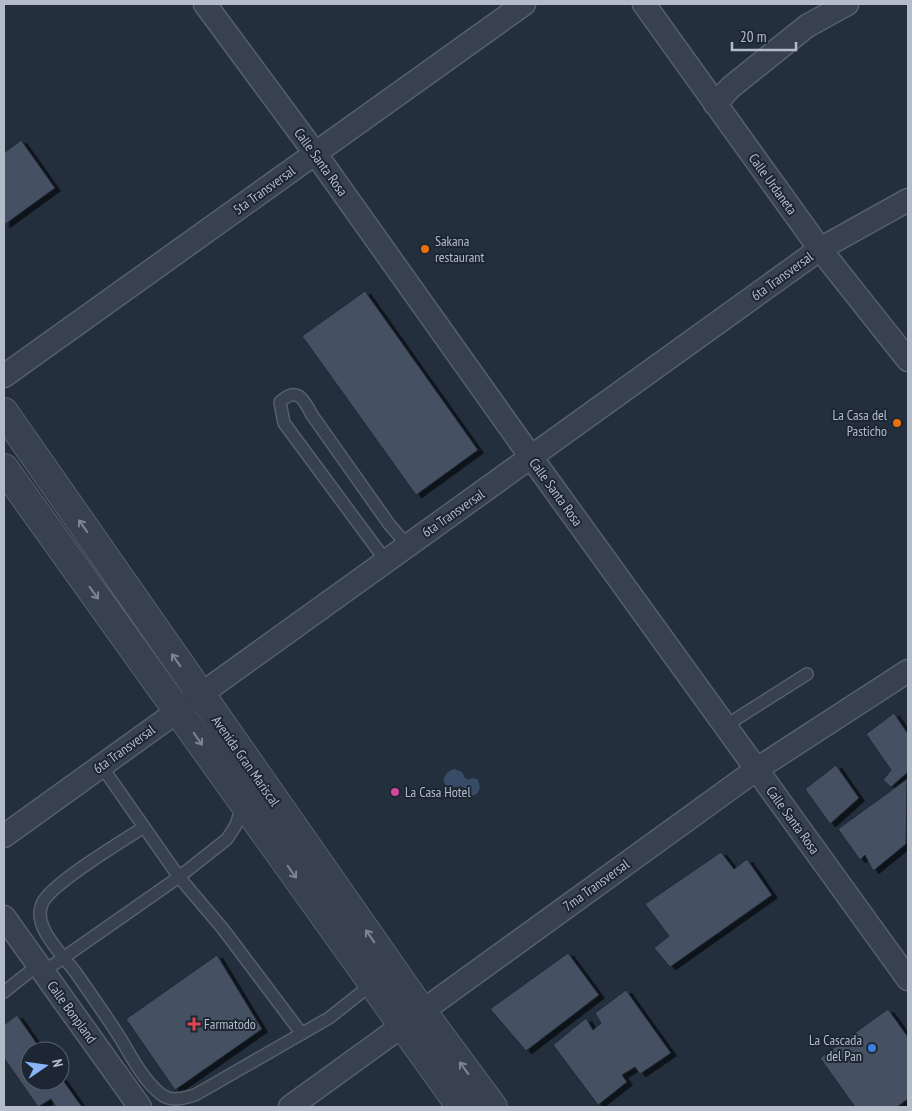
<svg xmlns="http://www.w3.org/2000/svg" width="912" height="1111" font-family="'PT Sans Narrow',sans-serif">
  <defs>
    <filter id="shadow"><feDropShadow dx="5.5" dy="3" stdDeviation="0" flood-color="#0009"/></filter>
  </defs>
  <rect width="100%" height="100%" fill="#242f3e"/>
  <path fill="#394c67" d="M454,769L462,772L465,778L469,780L472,778L477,779C481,786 481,792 473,796L469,795L463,787C459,786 454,788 450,787C438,783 446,771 454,769Z"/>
  <path fill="#455162" stroke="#1f2835" filter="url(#shadow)" d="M21,140L55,188L4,225V153Z
    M365,291L478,450L416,495L302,336Z
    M894,713L908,734V772L891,787L883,780L891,770L866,734Z
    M836,765L859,798L830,824L805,789Z
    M907,779L906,844L873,871L865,855L860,860L838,829Z
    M721,852L734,869L747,859L772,895L670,967L654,948L669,936L645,904Z
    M568,953L599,995L526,1051L490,1009Z
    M217,955L262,1029L175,1090L126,1019Z
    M626,990L671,1053L640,1074L635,1067L622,1075L627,1082L598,1105L553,1045L586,1018L593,1030L601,1023L595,1013Z
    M888,1009L908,1037V1099L897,1107H855L820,1058Z
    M17,1015L42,1051H30V1081H60V1076L82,1107H56L51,1099L38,1107L4,1058V1025Z"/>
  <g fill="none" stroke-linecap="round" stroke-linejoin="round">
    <defs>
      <path id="service" d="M386,561L284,423L280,402C297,386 304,399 312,415L389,524L407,545
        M725,726L807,674
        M100,767L107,774L179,877L227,839L236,825L242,806
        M144,827C123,841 50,884 42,904C39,911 40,920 43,927C50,944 65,958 76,973C90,993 104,1013 117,1033C130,1053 142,1080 162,1095C172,1102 184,1098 195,1095L329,1018L372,984
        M43,972L179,877L223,929L302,1034
        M4,992L38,965"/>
      <path id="minor" d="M205,4L315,153L531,457L908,979
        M644,4L820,249L908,360
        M715,104L731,87L807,26L847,4
        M4,376L524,4
        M4,836L820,249L908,200
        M4,917L140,1107
        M290,1107L757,769L908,671"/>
      <path id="tertiary" d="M4,412L422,1011L493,1107
        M4,468L461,1107"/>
    </defs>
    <use href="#service" stroke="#565f6c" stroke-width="14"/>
    <use href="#minor" stroke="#565f6c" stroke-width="25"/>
    <use href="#tertiary" stroke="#565f6c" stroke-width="30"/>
    <use href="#service" stroke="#38414e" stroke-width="11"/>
    <use href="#minor" stroke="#38414e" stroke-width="22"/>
    <use href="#tertiary" stroke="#38414e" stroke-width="28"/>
  </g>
  <defs><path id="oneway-shaft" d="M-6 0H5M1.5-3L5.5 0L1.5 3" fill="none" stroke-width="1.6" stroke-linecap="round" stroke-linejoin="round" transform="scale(1.25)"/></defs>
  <g stroke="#7c8592">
    <use href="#oneway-shaft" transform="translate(83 526) rotate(-125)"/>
    <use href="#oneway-shaft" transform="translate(94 593) rotate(54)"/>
    <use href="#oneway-shaft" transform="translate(176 660) rotate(-125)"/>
    <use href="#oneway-shaft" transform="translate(198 739) rotate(55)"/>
    <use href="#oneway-shaft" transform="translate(292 872) rotate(55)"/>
    <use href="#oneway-shaft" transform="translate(370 936) rotate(-125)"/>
    <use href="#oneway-shaft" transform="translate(464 1068) rotate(-126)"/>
  </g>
  <g fill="#e8710a" stroke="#1d2633" stroke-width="2">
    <circle cx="425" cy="249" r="5"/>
    <circle cx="897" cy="423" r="5"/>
  </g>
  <circle fill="#d1479c" stroke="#1d2633" stroke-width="2" cx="395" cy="792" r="5"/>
  <path fill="#e0444e" stroke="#1d2633" stroke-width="2" d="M191.5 1016.5h5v5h5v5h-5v5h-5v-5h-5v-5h5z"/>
  <circle fill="#3f7fe0" stroke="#1d2633" stroke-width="2" cx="872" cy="1048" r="5"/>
  <g text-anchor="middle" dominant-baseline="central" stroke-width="4" stroke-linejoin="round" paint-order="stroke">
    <g font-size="14" fill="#b4bcc9" stroke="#1d2633">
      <text transform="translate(321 162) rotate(54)">Calle Santa Rosa</text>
      <text transform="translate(773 184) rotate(54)">Calle Urdaneta</text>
      <text transform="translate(264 190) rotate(-36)">5ta Transversal</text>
      <text transform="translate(782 276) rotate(-36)">6ta Transversal</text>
      <text transform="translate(556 492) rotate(54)">Calle Santa Rosa</text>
      <text transform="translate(453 513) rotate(-35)">6ta Transversal</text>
      <text transform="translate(124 749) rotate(-36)">6ta Transversal</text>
      <text transform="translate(246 761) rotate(55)">Avenida Gran Mariscal</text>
      <text transform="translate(793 820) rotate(54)">Calle Santa Rosa</text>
      <text transform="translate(596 885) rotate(-36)">7ma Transversal</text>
      <text transform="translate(72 1012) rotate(54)">Calle Bonpland</text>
    </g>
    <g font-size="14" fill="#b4bcc9" stroke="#1d2633" text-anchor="start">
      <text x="435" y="241">Sakana<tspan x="435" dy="16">restaurant</tspan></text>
      <text x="887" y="415" text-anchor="end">La Casa del<tspan x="887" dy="16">Pasticho</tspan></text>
      <text x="405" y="792">La Casa Hotel</text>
      <text x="204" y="1024">Farmatodo</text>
      <text x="862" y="1040" text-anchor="end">La Cascada<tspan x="862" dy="16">del Pan</tspan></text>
    </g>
  </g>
  <rect width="912" height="1111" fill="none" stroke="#b4bcc9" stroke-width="10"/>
  <g transform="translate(45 1066) rotate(77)"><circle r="24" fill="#1d2633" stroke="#59626f"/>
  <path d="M0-4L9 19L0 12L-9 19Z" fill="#8ab4f8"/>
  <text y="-8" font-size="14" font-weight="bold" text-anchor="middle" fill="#b4bcc9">N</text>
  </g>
  <path d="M732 42v8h64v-8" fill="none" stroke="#b4bcc9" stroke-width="2.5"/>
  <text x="740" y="42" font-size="15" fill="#b4bcc9" stroke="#1d2633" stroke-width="4" paint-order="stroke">20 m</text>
</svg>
